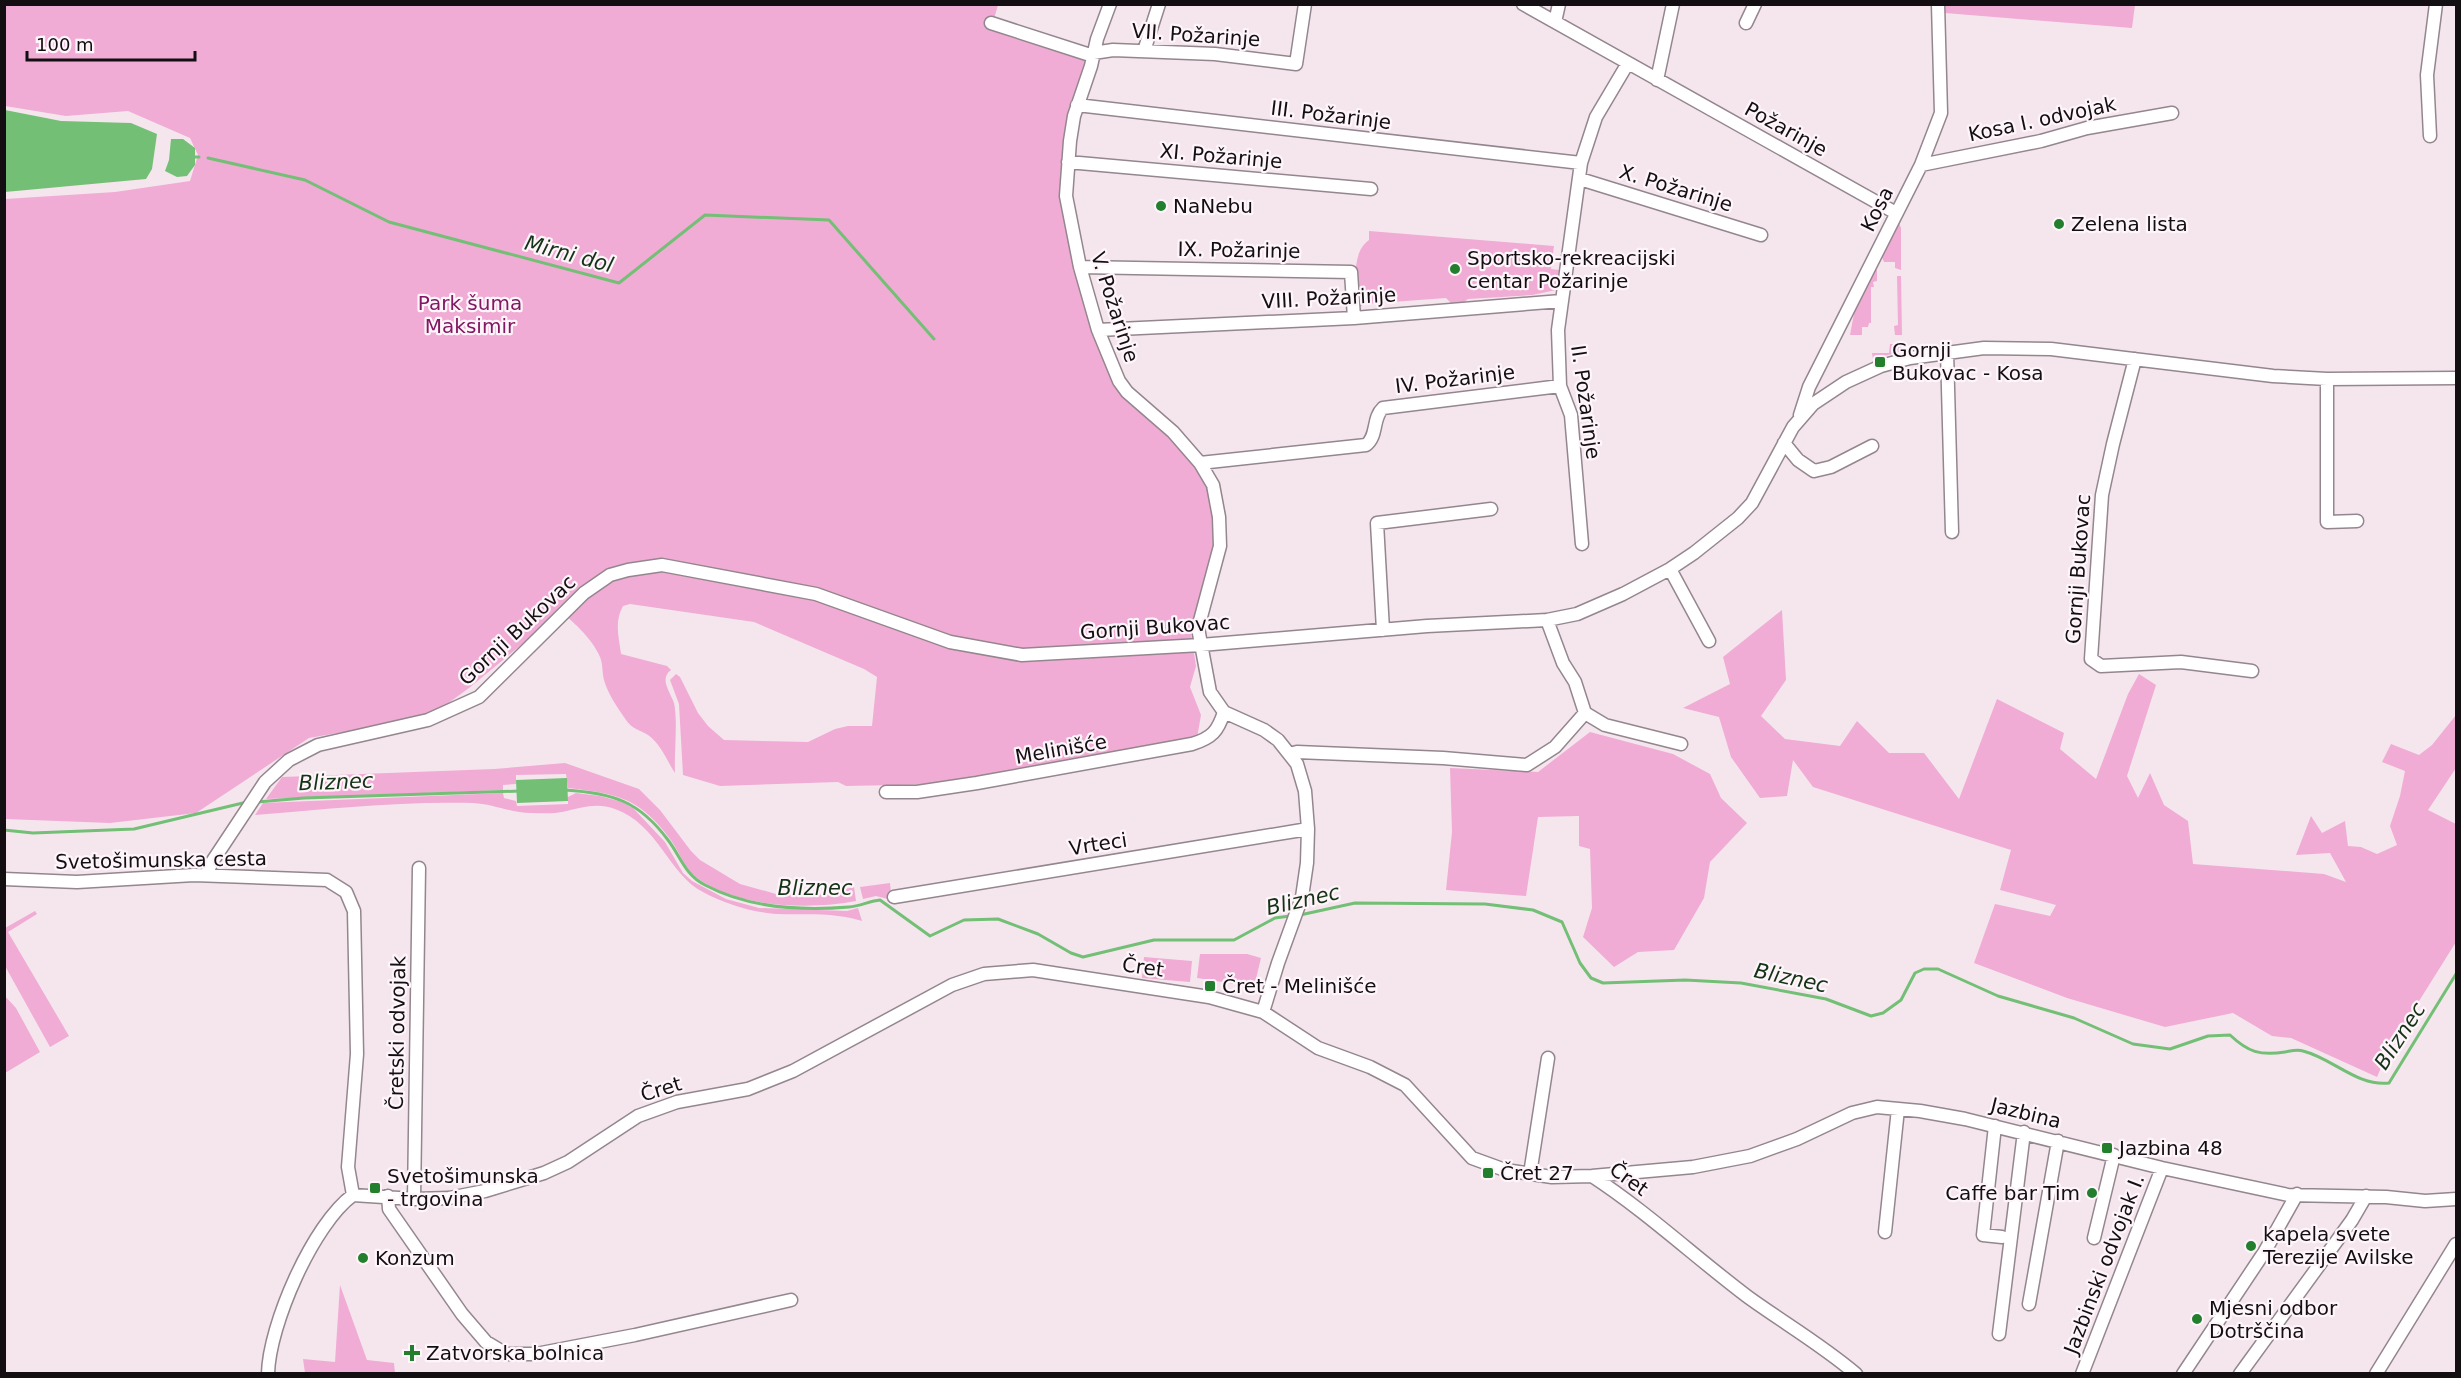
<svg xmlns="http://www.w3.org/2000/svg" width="2461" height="1378" font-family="'DejaVu Sans',sans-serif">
  <rect width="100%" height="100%" fill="#f5e6ee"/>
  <path fill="#f0acd4" d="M5,5H998L992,26L1087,61L1082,79L1065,216L1083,298L1102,353L1165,432L1195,465L1209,491L1216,540L1213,564L1191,633L1196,666L1190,687L1201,715L1197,738L945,784L846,786L838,782L720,786L683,775L679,704L670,680L676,674L680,677L698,713L708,726L724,740L808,742L835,729L848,726H872L877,677L864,669L754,622L630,604L623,606C614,622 619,637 621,654L667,666L671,670C659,679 670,691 674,703C678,720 674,754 675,773C667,761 661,744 648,735C640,730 632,729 626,720C617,707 608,694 604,680C602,672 603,664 600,657C593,640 575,623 561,612L469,688L429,717L309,738L196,813L110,823L5,819V199L115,192L190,181L198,155L190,138L128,111L66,116L5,106Z
    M1945,5V4L2135,5L2132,28L1945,13Z
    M1899,223L1901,228V270L1895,268V262H1884L1881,255L1890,235L1893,236Z
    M1369,231L1554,246L1551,269L1559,270L1556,290L1532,295L1468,299L1463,303L1452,304L1446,298L1365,304L1358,308C1356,289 1350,253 1369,240Z
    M1874,270H1877V281L1873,282L1874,287H1871V323H1869L1868,327H1862V335H1850L1856,303Z
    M1897,276H1901L1902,335H1895L1894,326L1898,325Z
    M1890,344H1903V351L1873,359L1872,353H1889Z
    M1782,610L1786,680L1761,716L1785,739L1840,746L1857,721L1889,753H1924L1959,799L1997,699L2064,733L2060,749L2096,779L2128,694L2139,674L2156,685L2127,776L2138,798L2150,773L2164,805L2188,821L2193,864L2324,874L2346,882L2330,853L2296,855L2311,816L2322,833L2345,821L2348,846L2361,847L2377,854L2397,845L2390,826L2400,796L2405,771L2382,762L2391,744L2419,755L2432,745L2456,715V768L2428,810L2456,824V942L2389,1049L2377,1077L2291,1038L2272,1036L2233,1013L2165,1027L2067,998L1974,963L1995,904L2050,916L2056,905L2000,890L2011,850L1813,787L1793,760L1787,796L1760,798L1731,757L1719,717L1683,708L1730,684L1723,657Z
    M1590,732L1673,754L1710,774L1721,798L1747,823L1710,862L1704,898L1674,950L1638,952L1614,967L1583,937L1592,908L1590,849L1579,846V816L1538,817L1526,896L1446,890L1452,832L1450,768L1538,772Z
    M565,763L639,789L660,810L691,851L700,860L740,884L776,894L819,895L854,887L856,901C809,910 736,908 696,877C683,867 680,852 670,839C639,797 617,794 568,788L566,774L516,775V784L503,785V790L266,799L282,777L494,769Z
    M503,793L504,798L516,801L517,806L568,804V797L576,793L600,796L622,802L633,808L665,842L683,873L692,881L726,899L759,908L847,911L858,908L862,921C833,912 806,915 776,914C751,912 725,904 703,892C669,875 658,824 615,809C596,802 582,808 562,812C553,814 541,813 531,813C511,813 493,804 473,803C401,801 327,809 255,815L263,803Z
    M890,883L891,893L888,899L876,896L863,899L860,887Z
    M35,911L37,914L8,932L69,1036L50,1047L5,966V928Z
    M1200,954H1247L1261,958L1254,987L1197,978Z
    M1144,957L1192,961L1190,982L1142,978Z
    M4,995L16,1008L40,1052L5,1073Z
    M340,1285L367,1360L394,1363L395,1373H305L303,1359L335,1362Z"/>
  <path fill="#73bf76" d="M5,110L61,121L131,123L157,134L152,169L146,179L5,192Z
    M171,139H183L195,148V165L187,176L177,177L165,171L169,160Z
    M567,778L568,801L517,803L516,780Z"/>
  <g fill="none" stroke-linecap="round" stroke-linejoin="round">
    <path stroke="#73bf76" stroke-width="3" d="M195,157H199
      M208,158L305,180L389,222L619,283L705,215L829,220L934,339
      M565,790C613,793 639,801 668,840C681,857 685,875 705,885C748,908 801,911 849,907C860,906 870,901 880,900L930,936L964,920L998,919L1038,934L1071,953L1083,957L1154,940H1234L1275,918L1290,916
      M257,802L304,798L520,791
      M4,830L33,833L134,829L247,802
      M1300,915L1355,903L1485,904L1533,910L1562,922L1580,963L1591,978L1603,983L1685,980L1741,983L1826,999L1871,1016L1883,1013L1901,1000L1915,973L1924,969H1938L1998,996L2074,1018L2133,1044L2170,1049L2208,1036L2230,1035C2248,1052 2260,1056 2285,1052C2291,1051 2297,1049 2303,1051C2332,1058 2358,1087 2389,1083L2456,974"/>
    <defs>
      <path id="minor" d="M1110,4L1097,39L1091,66L1074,116L1070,141L1066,196L1080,267L1098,330L1119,381L1127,392L1173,432L1200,463L1213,485L1219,517L1220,546L1198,628L1210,692L1224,712L1264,730L1278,740L1297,764L1305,791L1308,829L1307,863L1302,897L1278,963L1263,1012
        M1523,4L1896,213
        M1555,22L1559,4
        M991,23L1087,54L1113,50L1215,54L1296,64L1305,4
        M1746,23L1755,4
        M1144,51L1159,4
        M1657,80L1673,4
        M1077,105L1581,163
        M2430,136L2427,75L2436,4
        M1068,162L1371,189
        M1921,165L2041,141L2087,128L2172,113
        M1580,179L1761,235
        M1080,267L1351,272L1354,318
        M1098,330L1354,318L1561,301
        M1947,352L1952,532
        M2135,359L2113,444L2102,495L2091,659L2101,666L2181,662L2252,671
        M2327,379V522L2357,521
        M1800,415L1809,387L1921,165L1941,113L1938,4
        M1784,443L1798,460L1814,471L1831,467L1872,446
        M1200,463L1366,445C1378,436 1372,418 1383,408L1560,386
        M1582,544L1571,415L1560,386L1558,330L1581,163L1596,117L1628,63
        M1670,569L1709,641
        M1547,620L1563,663L1575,682L1585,713L1605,725L1681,744
        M1383,630L1377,523L1491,509
        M1290,754L1297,752L1443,758L1527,765L1555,747L1585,713
        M886,792H917L977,783L1192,744C1212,738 1218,731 1224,712
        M206,875L212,862L265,782L289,760L318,745L428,720L479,697L584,593L610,575L628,570L662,565L816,594L950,642L1022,655L1201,645L1427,626L1547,620L1577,614L1623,594L1670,569L1694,553L1738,518L1752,503L1793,427L1813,404L1846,382L1881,366L1910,358L1984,348L2051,349L2273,376L2327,379L2456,378
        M4,879L77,882L194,875L327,880L346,892L354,911L357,1054L348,1167L353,1195
        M894,897L1308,829
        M1995,1126L1983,1235L2002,1237
        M1530,1174L1548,1058
        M1592,1176C1647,1212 1695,1257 1748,1297C1784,1323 1822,1345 1856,1374
        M353,1195L414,1199L449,1198L485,1191L544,1173L568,1162L638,1116L677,1102L748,1089L793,1071L952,985L984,974L1033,970L1209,997L1263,1012L1318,1048L1370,1067L1405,1085L1472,1158L1505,1170L1552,1177L1592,1176L1693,1167L1750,1156L1797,1139L1852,1113L1877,1107L1920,1111L1965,1119L2162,1168L2288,1195L2386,1197L2425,1201L2456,1199
        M388,1196L389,1209L462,1314L486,1342L506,1354H536L635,1335L791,1300
        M414,1199L419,868
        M1885,1232L1898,1109
        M2094,1238L2114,1155
        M2029,1304L2058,1141
        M1999,1334L2024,1132
        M268,1374C269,1325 313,1224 353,1195
        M2082,1374L2162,1168
        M2183,1374L2265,1251L2297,1194
        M2240,1374L2352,1220L2366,1196
        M2376,1374L2456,1244"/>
    </defs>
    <use href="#minor" stroke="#94868e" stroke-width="15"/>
    <use href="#minor" stroke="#fff" stroke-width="12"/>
  </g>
  <g fill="#237e2e" stroke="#fef5fa" stroke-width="2">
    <circle cx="1161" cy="206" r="6"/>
    <circle cx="2059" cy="224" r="6"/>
    <circle cx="1455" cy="269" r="6"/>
    <rect x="1874" y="356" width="12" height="12" rx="3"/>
    <rect x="1204" y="980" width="12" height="12" rx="3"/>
    <rect x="2101" y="1142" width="12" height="12" rx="3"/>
    <rect x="1482" y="1167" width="12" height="12" rx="3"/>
    <rect x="369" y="1182" width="12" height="12" rx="3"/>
    <circle cx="2092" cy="1193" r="6"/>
    <circle cx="2251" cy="1246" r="6"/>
    <circle cx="363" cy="1258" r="6"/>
    <circle cx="2197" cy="1319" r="6"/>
    <path d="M409 1344h6v6h6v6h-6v6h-6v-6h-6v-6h6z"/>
  </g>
  <g text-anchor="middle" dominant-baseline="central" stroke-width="4.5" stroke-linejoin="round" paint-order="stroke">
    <g font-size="20" fill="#130e11" stroke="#fef5fa">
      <text transform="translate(1196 35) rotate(4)">VII. Požarinje</text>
      <text transform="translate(1331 115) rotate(7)">III. Požarinje</text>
      <text transform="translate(2042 119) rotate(-12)">Kosa I. odvojak</text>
      <text transform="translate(1786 129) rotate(29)">Požarinje</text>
      <text transform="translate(1221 156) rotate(5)">XI. Požarinje</text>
      <text transform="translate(1676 188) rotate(17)">X. Požarinje</text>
      <text transform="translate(1877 209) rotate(-63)">Kosa</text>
      <text transform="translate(1239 250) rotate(1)">IX. Požarinje</text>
      <text transform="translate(1329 298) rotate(-3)">VIII. Požarinje</text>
      <text transform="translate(1115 307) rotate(72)">V. Požarinje</text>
      <text transform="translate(1455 379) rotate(-7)">IV. Požarinje</text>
      <text transform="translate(1586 402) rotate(82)">II. Požarinje</text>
      <text transform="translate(2078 569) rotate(-86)">Gornji Bukovac</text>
      <text transform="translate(1155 627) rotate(-4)">Gornji Bukovac</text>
      <text transform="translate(517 630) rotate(-43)">Gornji Bukovac</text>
      <text transform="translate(1061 749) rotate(-10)">Melinišće</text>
      <text transform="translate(1098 844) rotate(-9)">Vrteci</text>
      <text transform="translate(161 860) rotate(-1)">Svetošimunska cesta</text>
      <text transform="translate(1143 967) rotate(8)">Čret</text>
      <text transform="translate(397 1033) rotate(-89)">Čretski odvojak</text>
      <text transform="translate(661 1089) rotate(-17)">Čret</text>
      <text transform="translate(2026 1113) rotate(14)">Jazbina</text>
      <text transform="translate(1629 1179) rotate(36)">Čret</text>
      <text transform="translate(2104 1264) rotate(-69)">Jazbinski odvojak I.</text>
    </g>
    <g font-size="20" fill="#130e11" stroke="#fef5fa" text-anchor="start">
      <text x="1173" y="206">NaNebu</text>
      <text x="2071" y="224">Zelena lista</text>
      <text x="1467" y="258">Sportsko-rekreacijski<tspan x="1467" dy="23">centar Požarinje</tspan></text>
      <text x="1892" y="350">Gornji<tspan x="1892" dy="23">Bukovac - Kosa</tspan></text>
      <text x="1222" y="986">Čret - Melinišće</text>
      <text x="2119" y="1148">Jazbina 48</text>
      <text x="1500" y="1173">Čret 27</text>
      <text x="387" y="1176">Svetošimunska<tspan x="387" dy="23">- trgovina</tspan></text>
      <text x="2080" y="1193" text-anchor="end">Caffe bar Tim</text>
      <text x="2263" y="1234">kapela svete<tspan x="2263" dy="23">Terezije Avilske</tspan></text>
      <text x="375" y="1258">Konzum</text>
      <text x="2209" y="1308">Mjesni odbor<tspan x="2209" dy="23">Dotrščina</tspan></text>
      <text x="426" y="1353">Zatvorska bolnica</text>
    </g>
    <g font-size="20" fill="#811863" stroke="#fef5fa">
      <text x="470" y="303">Park šuma<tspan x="470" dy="23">Maksimir</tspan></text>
    </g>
    <g font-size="21" font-style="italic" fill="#143316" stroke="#fef5fa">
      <text transform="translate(569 254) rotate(15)">Mirni dol</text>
      <text transform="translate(336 782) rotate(-2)">Bliznec</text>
      <text x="815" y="888">Bliznec</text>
      <text transform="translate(1303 900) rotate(-13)">Bliznec</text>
      <text transform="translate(1791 978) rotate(12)">Bliznec</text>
      <text transform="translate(2400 1036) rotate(-57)">Bliznec</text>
    </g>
  </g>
  <rect width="2461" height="1378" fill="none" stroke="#130e11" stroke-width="12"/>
  <path d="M27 51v9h168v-9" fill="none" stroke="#130e11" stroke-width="3"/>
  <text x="36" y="51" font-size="18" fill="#130e11" stroke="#fef5fa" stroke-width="4.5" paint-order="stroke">100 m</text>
</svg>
